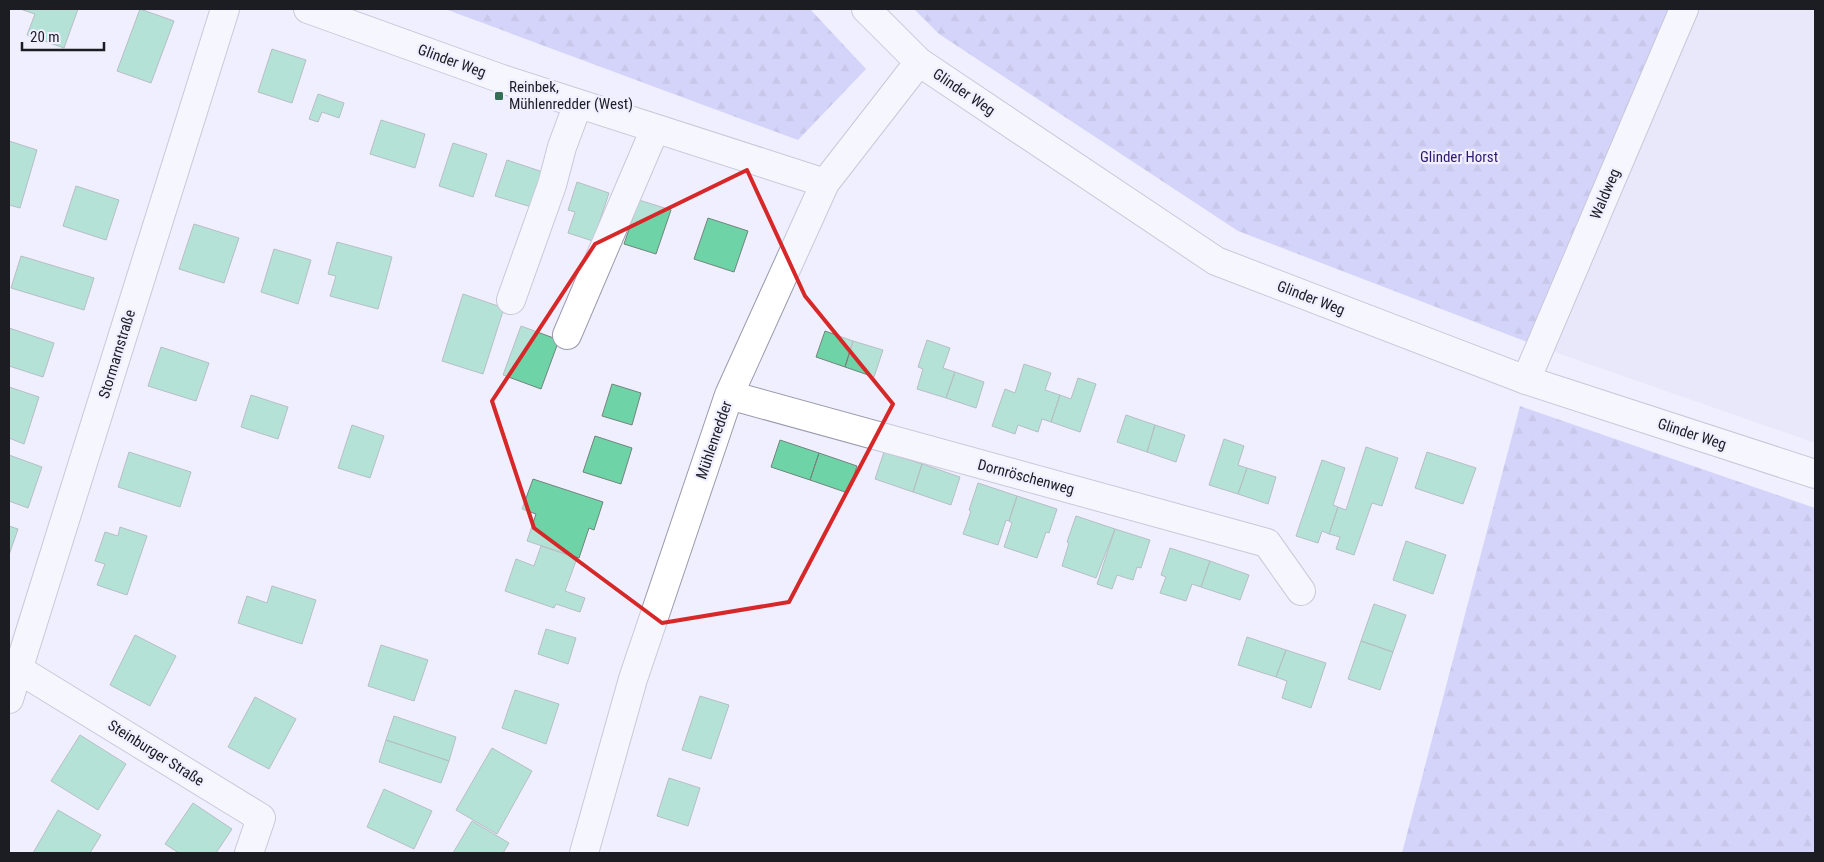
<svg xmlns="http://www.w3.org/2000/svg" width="1824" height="862" font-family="'Roboto Condensed',sans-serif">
  <defs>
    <pattern id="forest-firs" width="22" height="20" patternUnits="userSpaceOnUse" patternTransform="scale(1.25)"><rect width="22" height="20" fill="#b4b2f3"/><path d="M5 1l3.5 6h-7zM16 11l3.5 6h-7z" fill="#9a98d0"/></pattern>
  </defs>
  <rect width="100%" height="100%" fill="#efefff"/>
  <path fill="#dfdff3" d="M1684,9H1815V443L1540,347Z"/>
  <path fill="url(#forest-firs)" d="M445,9H810L866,69L798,140Z
    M914,9H1684L1540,347L1238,231L939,34Z
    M1520,406L1815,508V853H1402Z"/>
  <path fill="#6ed3a7" stroke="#71847a" d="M20,9H78L64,48L27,35L35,14Z
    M140,9L174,21L151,83L117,71Z
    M272,49L306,60L292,103L258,92Z
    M318,94L344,103L339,118L322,112L318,122L309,119Z
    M381,120L425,134L415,168L370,154Z
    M9,141L37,150L20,208L9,205Z
    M453,143L487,154L473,197L439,186Z
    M507,160L549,174L538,209L495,196Z
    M577,182L609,193L593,241L568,233L575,212L568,210Z
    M76,186L119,200L106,240L63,226Z
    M639,200L671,210L656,254L624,244Z
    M708,218L748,231L734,272L694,259Z
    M194,224L239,238L224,283L179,269Z
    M337,242L392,257L378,309L330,296L336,276L328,274Z
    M274,249L311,260L298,304L261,292Z
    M21,256L94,278L84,310L11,288Z
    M463,294L504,308L483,374L442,361Z
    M521,326L559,340L541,389L503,375Z
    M9,328L54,343L43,377L9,366Z
    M825,331L853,341L845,367L816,357Z
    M927,340L950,348L943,368L955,372L946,398L917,389L923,369L918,367Z
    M853,341L883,350L874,377L845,367Z
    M161,347L209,363L196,401L148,386Z
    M1024,364L1051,373L1045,390L1060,395L1051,422L1042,419L1038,432L1018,425L1015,434L992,426L1005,389L1015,393Z
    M955,372L984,382L976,408L946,398Z
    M1078,378L1096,384L1080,432L1051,422L1060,395L1071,399Z
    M612,384L641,393L632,425L602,416Z
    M9,387L39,397L24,444L9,438Z
    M251,395L288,407L278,439L241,427Z
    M1126,415L1155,425L1147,452L1117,442Z
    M352,425L384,436L370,478L338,468Z
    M1155,425L1185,435L1176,462L1147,452Z
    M595,436L632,448L621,484L583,472Z
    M1224,439L1244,446L1238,465L1247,468L1238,494L1209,485Z
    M780,440L819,453L810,480L771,467Z
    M1366,447L1398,458L1382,506L1372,503L1354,555L1336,549L1340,537L1329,534L1338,507L1346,510Z
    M129,452L191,472L180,507L118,487Z
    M884,452L922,464L913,492L875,479Z
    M1427,452L1476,468L1463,504L1415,488Z
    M819,453L857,466L848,493L810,480Z
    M9,455L42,467L28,508L9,501Z
    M1322,460L1345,468L1333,505L1338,507L1329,534L1322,531L1318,543L1296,536Z
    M922,464L960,477L951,505L913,492Z
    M1247,468L1276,477L1268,504L1238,494Z
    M533,479L603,502L594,530L589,528L579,558L527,541L536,514L522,509Z
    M978,483L1017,496L1009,521L1006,520L998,545L963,534L971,511L969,510Z
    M1017,496L1057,509L1049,533L1046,532L1037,558L1004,547L1012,523L1009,521Z
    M1076,516L1115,529L1096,578L1062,566L1069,543L1067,542Z
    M9,526L18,529L9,555Z
    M120,527L147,536L127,595L97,585L105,564L95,561L105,532L118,536Z
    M1115,529L1150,540L1141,568L1137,567L1133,580L1117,575L1112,589L1097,584Z
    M1406,541L1446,555L1433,594L1393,580Z
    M541,546L577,558L565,591L585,598L580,612L556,604L554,608L505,591L516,559L534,566Z
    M1170,548L1210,561L1201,587L1192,584L1186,601L1160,593L1166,577L1161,575Z
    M1210,561L1249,575L1240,600L1201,587Z
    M272,586L316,600L302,644L238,623L247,596L267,603Z
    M1374,604L1406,615L1393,652L1361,641Z
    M546,629L576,638L568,664L538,654Z
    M135,635L176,656L150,706L110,685Z
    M1247,637L1286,650L1276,677L1238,665Z
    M1361,641L1393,652L1380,690L1348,679Z
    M381,645L428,660L414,701L368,686Z
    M1286,650L1326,663L1311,708L1282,698L1287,681L1276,677Z
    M515,690L559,704L546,744L502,728Z
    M700,696L729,705L711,759L682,750Z
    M255,697L296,719L269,769L228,747Z
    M394,716L456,737L449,761L386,740Z
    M80,735L126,764L98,810L51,781Z
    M386,740L449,761L441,783L379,762Z
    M492,748L532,771L497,834L456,810Z
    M669,778L700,788L688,826L657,816Z
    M384,789L432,811L414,849L367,827Z
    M193,803L232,829L216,853H179L165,844Z
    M58,810L101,835L90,853H33Z
    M472,821L509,843L503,853H453Z"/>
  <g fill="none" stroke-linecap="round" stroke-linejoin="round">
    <defs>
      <path id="minor" d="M308,9L502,79L825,183
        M511,300L552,185L562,147L578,104
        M567,335L655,129
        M1526,380L1684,9
        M729,395L1267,543L1301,591
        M18,669L261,818L249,853
        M9,699L225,9
        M584,853L633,679L729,395L825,183L919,62"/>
      <path id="major" d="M866,9L919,62L1216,261L1526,380L1815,474"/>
    </defs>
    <use href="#minor" stroke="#9a9aac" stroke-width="30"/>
    <use href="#major" stroke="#9a9aac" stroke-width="30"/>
    <use href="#minor" stroke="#fff" stroke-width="28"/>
    <use href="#major" stroke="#fff" stroke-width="28"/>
  </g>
  <path d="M0 0H1824V862H0ZM747,170L805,296L893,404L789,602L662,623L534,528L492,401L595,244Z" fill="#efefff" fill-opacity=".55" fill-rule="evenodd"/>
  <path fill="none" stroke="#d62828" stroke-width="4" stroke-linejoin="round" d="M747,170L805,296L893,404L789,602L662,623L534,528L492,401L595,244Z"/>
  <rect fill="#346c54" stroke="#efefff" stroke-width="2" x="494" y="91" width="10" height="10" rx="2.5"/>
  <g text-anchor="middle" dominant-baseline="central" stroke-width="4.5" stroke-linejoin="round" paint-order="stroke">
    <g font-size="15" fill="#1c1c23" stroke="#efefff">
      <text transform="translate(452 61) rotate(20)">Glinder Weg</text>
      <text transform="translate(964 92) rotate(34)">Glinder Weg</text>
      <text transform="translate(1605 194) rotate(-67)">Waldweg</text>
      <text transform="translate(1311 298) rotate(21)">Glinder Weg</text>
      <text transform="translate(117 354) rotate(-73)">Stormarnstraße</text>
      <text transform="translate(1692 434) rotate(18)">Glinder Weg</text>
      <text transform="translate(714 440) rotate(-71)">Mühlenredder</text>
      <text transform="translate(1026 477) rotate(15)">Dornröschenweg</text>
      <text transform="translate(156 753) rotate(32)">Steinburger Straße</text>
    </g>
    <g font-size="15" fill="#1c1c23" stroke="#efefff" text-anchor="start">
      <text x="509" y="87">Reinbek,<tspan x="509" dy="17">Mühlenredder (West)</tspan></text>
    </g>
    <g font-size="15" fill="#2f1774" stroke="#efefff">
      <text x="1459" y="157">Glinder Horst</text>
    </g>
  </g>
  <rect width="1824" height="862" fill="none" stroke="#1c1c23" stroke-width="20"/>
  <path d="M22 42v8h82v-8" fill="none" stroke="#1c1c23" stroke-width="2.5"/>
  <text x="30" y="42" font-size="15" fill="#1c1c23" stroke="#efefff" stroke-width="4" paint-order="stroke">20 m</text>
</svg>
